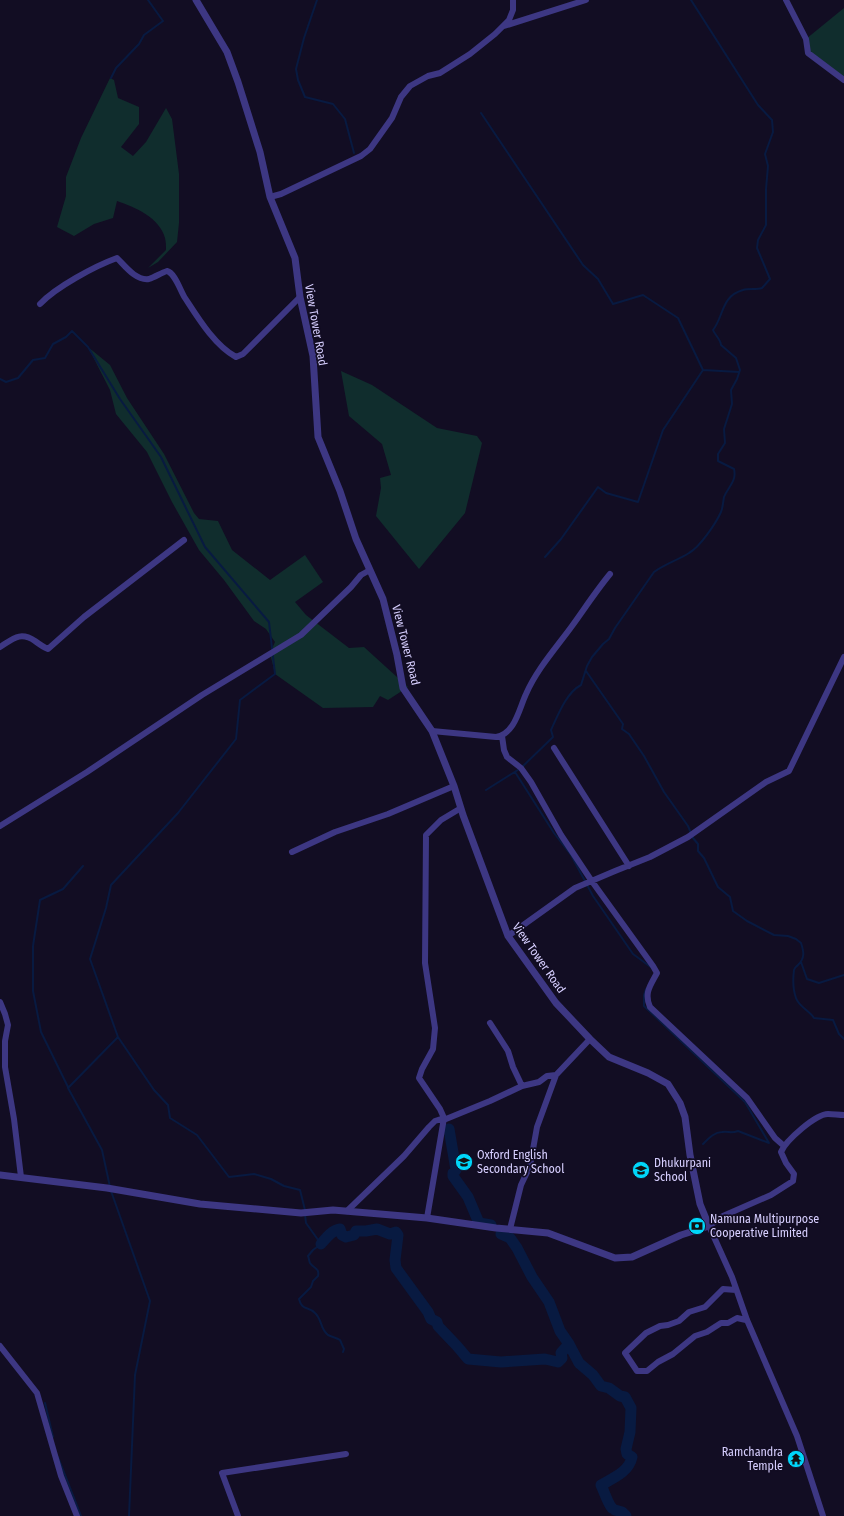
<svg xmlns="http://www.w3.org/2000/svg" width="844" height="1516" font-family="'Fira Sans Condensed',sans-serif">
  <rect width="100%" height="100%" fill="#120d23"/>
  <path fill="#102d2d" d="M844,8V80L808,53L806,39Z
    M110,78L114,80L118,98L139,107V124L121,147L133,156L146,142L166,108L172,119L179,174V223L177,242L158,262L148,268L166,250C166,246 166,242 165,238C160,218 135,207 117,201L113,218L94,224L74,236L57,227L66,196V177L81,138Z
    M88,347L110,365L127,398L164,454L194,513L199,519L218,521L232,550L270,580L305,555L323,582L295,602L306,615L349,648L364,647L408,687L388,700L380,696L373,707L323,708L275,674L270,653L275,642L266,629L254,621L224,580L199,550L172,502L147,452L116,414L110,390Z
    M341,371L372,385L437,428L477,436L482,443L465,513L419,569L376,516L381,488L380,478L391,475L382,444L349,416Z"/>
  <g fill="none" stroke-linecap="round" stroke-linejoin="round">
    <path stroke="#081a41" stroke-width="2" d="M317,0L304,38L296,69L298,80L305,97L333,104L345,119L354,153
      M111,78L116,68L139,44L144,35L163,21L148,0
      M481,113L583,265L598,279L613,304L643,295L678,318L703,370
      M0,379L6,382L18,378L33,360L45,358L53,344L66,337L72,331L88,347L120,399L161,457L205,547L269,622L275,674L240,700L236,739L178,813L111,885L106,908L90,959L118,1037L68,1088L102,1150L110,1187
      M545,557L561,539L598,487L606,493L638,502L663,430L703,370L739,372
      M586,671L623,724L622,729L629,734L644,756L664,792L688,826L693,838L698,844V851L704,858L718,887L730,897L733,911L747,921L774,935L788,936L796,939L801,943C804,952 805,958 798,965C796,967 795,967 794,970C793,978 793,990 796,998C799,1007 809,1010 814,1018L833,1020L839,1034L844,1039
      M515,772L554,833L571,855L593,896L633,954L652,968
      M486,790L521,768L553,737L551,730C558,715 566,693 581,685L587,666L592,657L603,644L609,639L615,628L654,572C665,564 678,560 689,553C700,547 716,523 721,512C723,507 723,502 724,497C728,487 737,481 734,469L718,461V454L725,443L724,429L732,404L731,390L737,379L740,370L736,358L721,345C721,340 715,335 713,330C724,316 721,296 743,290C749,288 756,290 762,288L770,279L757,248L758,240L766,225V189L768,166L765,154L773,132L772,120L758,105L691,0
      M801,962L807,979L819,983L844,975
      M646,989L644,995V1006L745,1102L769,1143L738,1131C730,1134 730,1131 722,1132C714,1132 708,1139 703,1144
      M118,1037L154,1090L168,1105L170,1118L197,1135L229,1177L254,1174L271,1179L284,1186L300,1190L305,1210
      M68,1087L41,1032L33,991V946L40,900L63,889L83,866
      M111,1191L150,1301L135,1375L129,1516
      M305,1214L306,1223L321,1244L313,1250L308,1256C309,1258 309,1261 310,1263C313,1268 320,1268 318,1276L313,1281L311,1287L299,1299C302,1311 308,1306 315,1313C322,1319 320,1329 328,1335C332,1337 337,1338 340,1340L344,1349L343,1352
      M45,1403L53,1437
      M58,1457L81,1516"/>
    <path stroke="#081a41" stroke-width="11" d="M449,1129L456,1170L453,1173V1176L468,1197L479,1223L491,1225
      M321,1244C326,1238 332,1230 340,1229L342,1235L346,1237L354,1235L356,1231H366L377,1229L390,1234L396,1232L398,1235L395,1260L396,1268L428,1312L431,1319L437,1322L438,1326L457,1346L468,1359L501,1362L545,1359L558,1362L562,1358L561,1353L569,1344L560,1331L549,1302L532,1277L517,1248L510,1238L501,1234
      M569,1344L579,1363L593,1375L601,1386L609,1388L620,1396L625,1397L631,1408L630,1432L626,1449L627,1454L632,1457C629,1472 613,1478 601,1485C604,1491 608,1504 612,1508
      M615,1510L622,1512L626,1516"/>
    <path stroke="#3d3783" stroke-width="6" d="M786,0L806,39L808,53L844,80
      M504,26L586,0
      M270,197L281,194L361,156L370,149L392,118L401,97L410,86L428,76L440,73L470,54L495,34L509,20L513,10V0
      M40,304C56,287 95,266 117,258C125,266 136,281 149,279C155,277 161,273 167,271C175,273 180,290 185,298C198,318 215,346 236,357L243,354L300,297
      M0,647C13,639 20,631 35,641C39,644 43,647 48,649L84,617L184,540
      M432,731L496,737C515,734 519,709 526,694C537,669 556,648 572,626C585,608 596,591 610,574
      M502,736L504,750L507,757L521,768L531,782L561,835L591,880L653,966L657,973C650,986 644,993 650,1007L747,1098L775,1138L784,1146
      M554,748L629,866
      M0,826L87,772L202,695L301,635L351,587L361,575L370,570
      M292,852L335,832L388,814L454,786
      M508,936L575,888L615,871L650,857L688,837L766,782L789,771L844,657
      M0,1002L5,1014L8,1025L5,1041V1067L14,1119L21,1177
      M522,1086L539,1082L547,1076L556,1075L590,1039
      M347,1211L404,1156L429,1127L435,1121L444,1118L440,1109L419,1078L422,1069L433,1049L435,1028L425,963L426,835L441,820L461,808
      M427,1218L444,1118L446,1119L490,1101L522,1086L513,1067L508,1051L490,1023
      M510,1229L521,1185L530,1166L537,1127L556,1075
      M736,1290L723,1289L705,1307L689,1312L679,1321L668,1325L660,1326L646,1333L625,1353L637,1371H647L658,1362L673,1354L695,1336L707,1332L721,1323H728L737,1318L746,1320
      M0,1346L37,1393L61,1476L77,1516
      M238,1516L222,1473L346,1454
      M823,1516L797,1436L747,1320L732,1277L709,1226L723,1216L771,1195L793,1181L794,1174L786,1163L781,1152C786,1140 816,1114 828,1114C833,1114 839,1115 844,1115"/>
    <path stroke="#3d3783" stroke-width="7" d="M0,1175L107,1188L200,1204L301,1213L333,1210L427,1218L496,1228L548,1233L615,1258L632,1257L681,1235L709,1226L700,1204L690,1155L685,1117L680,1103L668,1084L648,1073L609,1057L590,1039L556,1003L508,936L463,815L454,786L432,731L403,688L397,655L383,599L356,539L340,491L318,437L313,356L300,297L295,258L270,197L260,152L238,82L227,52L196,0"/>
  </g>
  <defs>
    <symbol id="school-disc" viewBox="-11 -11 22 22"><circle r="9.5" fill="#00d6fa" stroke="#120d23"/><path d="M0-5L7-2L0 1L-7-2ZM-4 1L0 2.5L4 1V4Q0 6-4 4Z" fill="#111"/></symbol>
    <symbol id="bank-disc" viewBox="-11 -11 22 22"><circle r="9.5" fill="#00d6fa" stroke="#120d23"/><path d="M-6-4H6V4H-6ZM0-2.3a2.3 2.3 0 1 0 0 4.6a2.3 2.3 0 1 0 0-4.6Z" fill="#111"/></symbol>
    <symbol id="temple-disc" viewBox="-11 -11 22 22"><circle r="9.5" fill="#00d6fa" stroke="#120d23"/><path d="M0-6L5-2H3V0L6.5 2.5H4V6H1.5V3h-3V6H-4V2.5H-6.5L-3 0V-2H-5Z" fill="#111"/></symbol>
  </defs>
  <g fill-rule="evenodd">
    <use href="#school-disc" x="454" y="1152" width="20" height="20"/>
    <use href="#school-disc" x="631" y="1160" width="20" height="20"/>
    <use href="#bank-disc" x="687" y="1216" width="20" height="20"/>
    <use href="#temple-disc" x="786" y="1449" width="20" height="20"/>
  </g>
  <g text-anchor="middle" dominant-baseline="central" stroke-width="3.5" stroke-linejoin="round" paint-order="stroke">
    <g font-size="12" fill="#d7cfff" stroke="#120d23">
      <text transform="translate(316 325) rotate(80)">View Tower Road</text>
      <text transform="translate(406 645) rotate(76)">View Tower Road</text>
      <text transform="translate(539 958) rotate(55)">View Tower Road</text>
    </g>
    <g font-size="12" fill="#d7cfff" stroke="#120d23" text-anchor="start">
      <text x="477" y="1155">Oxford English<tspan x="477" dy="14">Secondary School</tspan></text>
      <text x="654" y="1163">Dhukurpani<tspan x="654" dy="14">School</tspan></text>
      <text x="710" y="1219">Namuna Multipurpose<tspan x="710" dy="14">Cooperative Limited</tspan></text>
      <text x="783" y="1452" text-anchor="end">Ramchandra<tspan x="783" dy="14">Temple</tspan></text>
    </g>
  </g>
</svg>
